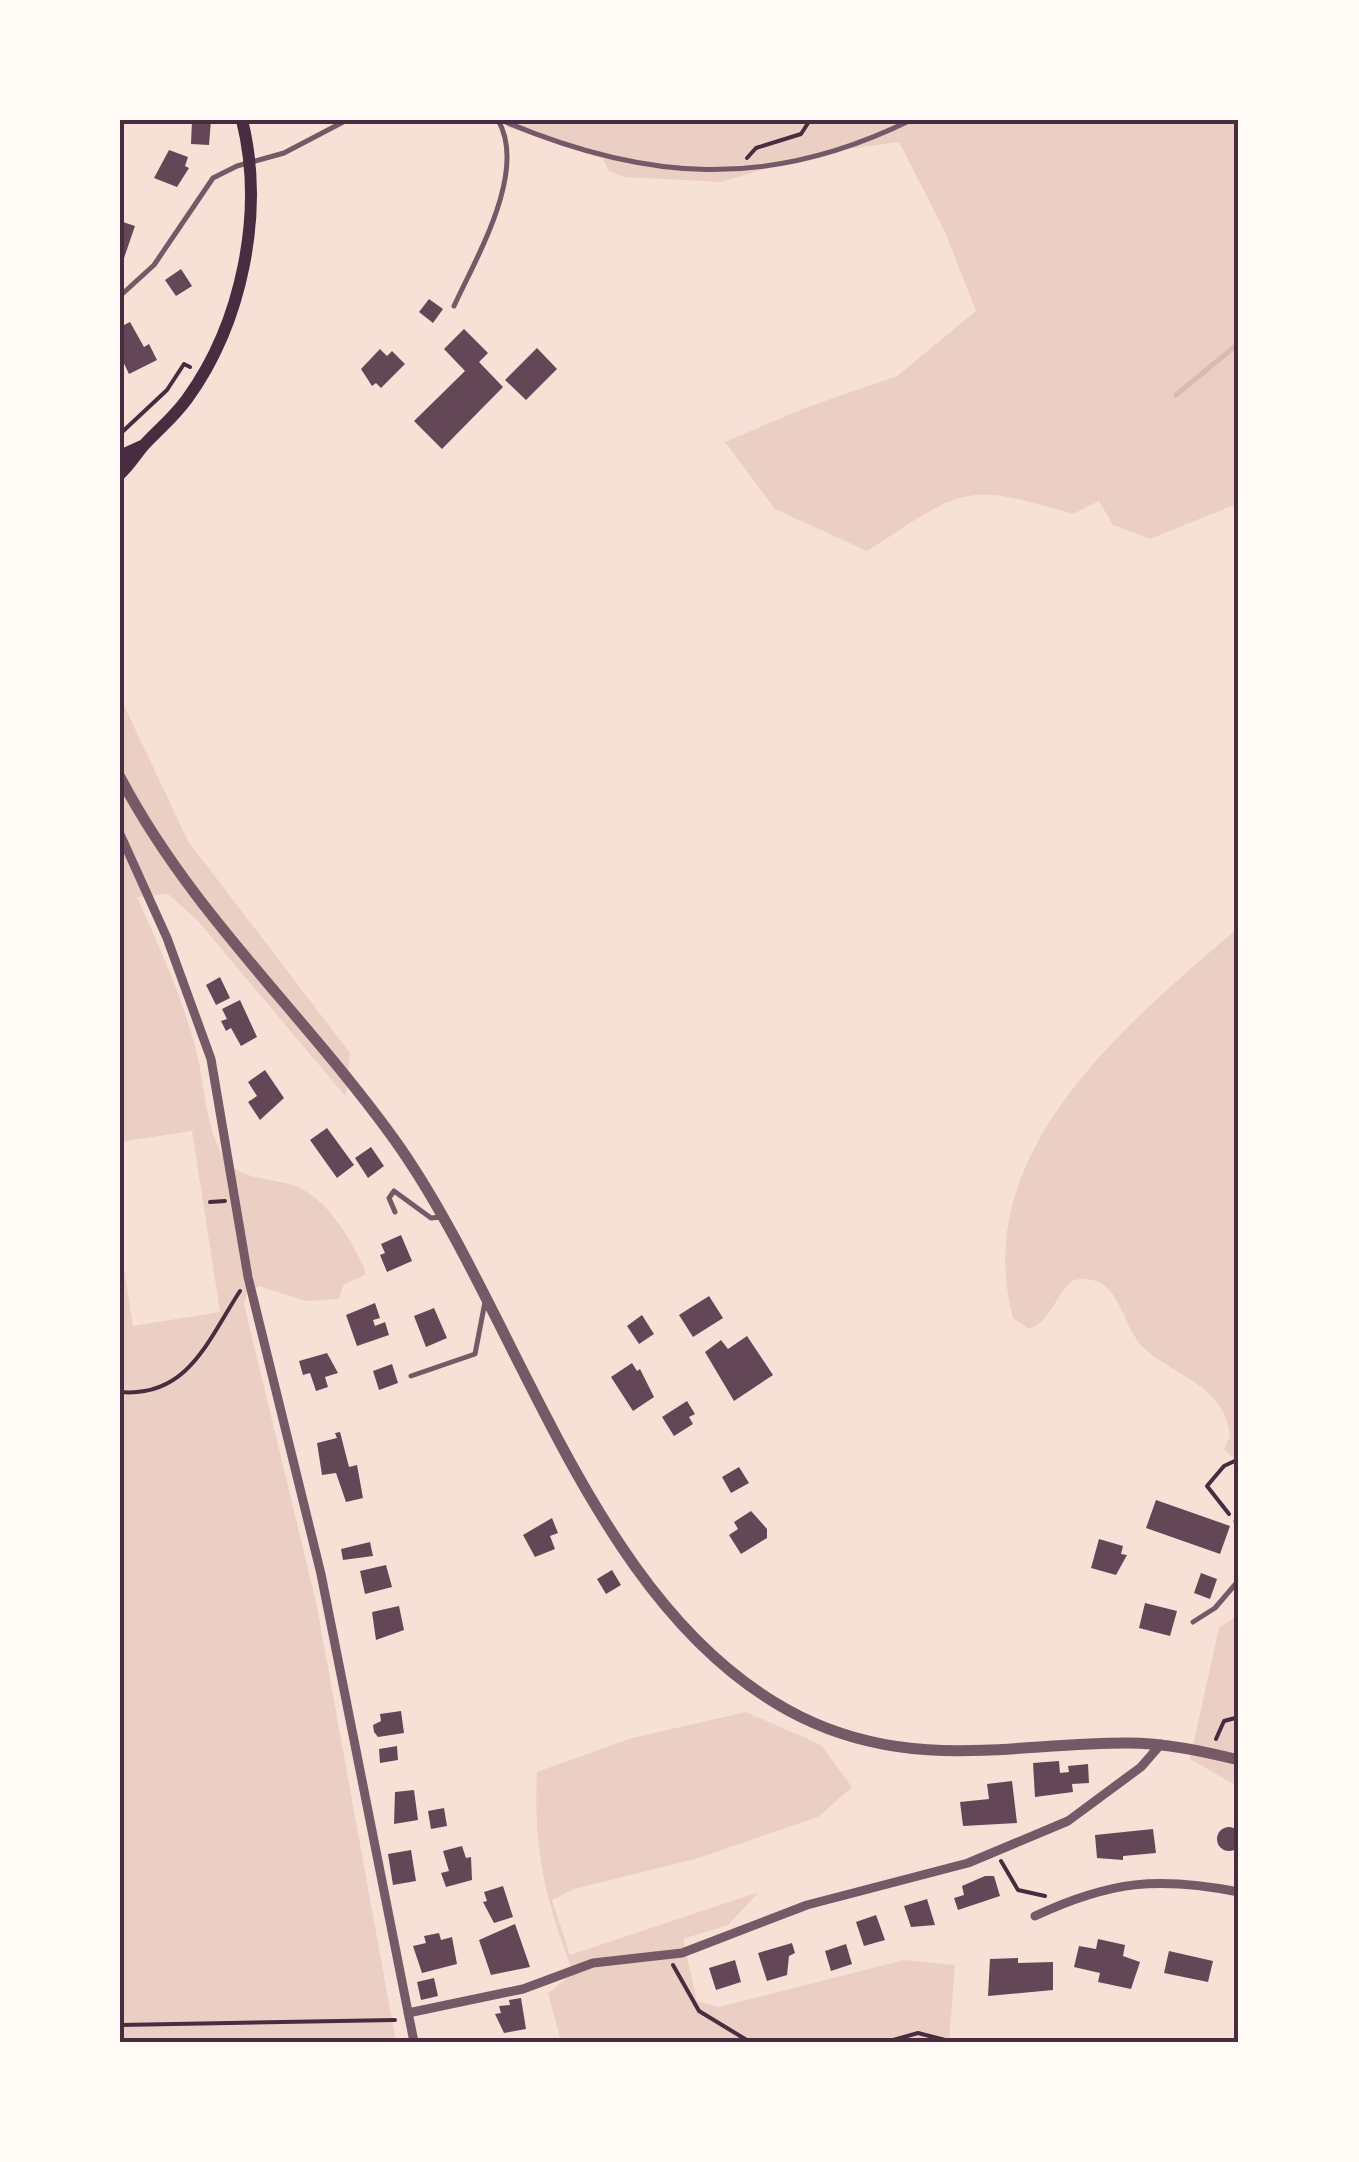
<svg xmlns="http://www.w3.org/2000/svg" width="1359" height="2162" font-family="'Fira Sans',sans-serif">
  <rect width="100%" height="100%" fill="#f7e1d7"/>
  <path fill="#ebcfc5" d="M506,120H1239V503L1150,539L1113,525L1099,501L1073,514C960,480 963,490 867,551L775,509L725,442L802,409L897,376L976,311L945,232L899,142L819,153L721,182L624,177L609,171L603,159L507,127Z
    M120,697L188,841L350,1053L346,1097L197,920L168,894L137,897C159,946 181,994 195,1046C205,1081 204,1126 224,1157C240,1181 268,1177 292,1185C327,1196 351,1240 365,1270V1275L343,1285L339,1299L305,1301L259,1286L247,1293L244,1304L316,1602L396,2042H120V1242L133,1326L220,1312L192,1131L120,1142Z
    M1239,927V1463L1224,1449L1230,1436C1226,1387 1177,1377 1146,1350C1119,1326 1122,1271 1074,1280C1055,1294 1051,1322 1029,1329L1013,1318C968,1151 1128,1023 1239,927Z
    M1239,1614V1787L1190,1759L1219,1628Z
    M746,1712L821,1745L852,1787L818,1817L695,1859L574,1889L552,1900L570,1955L759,1892L728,1925L683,1939L697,2001L718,2007L904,1960L955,1965L949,2042H561L548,1993L573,1973C546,1900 533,1851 537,1772L632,1738Z"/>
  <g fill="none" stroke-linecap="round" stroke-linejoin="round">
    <path stroke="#dcb8b0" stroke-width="5" d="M1176,395L1239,343"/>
  </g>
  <path fill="#644757" d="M192,120H211L209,145L191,144Z
    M169,150L188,157L185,166L189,168L177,187L154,178Z
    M120,221L135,226L123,261L120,260Z
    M181,269L192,286L176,296L165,280Z
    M429,299L443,309L433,323L419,312Z
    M130,322L144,347L149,344L157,360L129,374L120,355V327Z
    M464,329L488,353L479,362L503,387L442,449L414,421L465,371L444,349Z
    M537,348L557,369L526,400L505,380Z
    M380,349L387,356L392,351L405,364L381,388L376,383L372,386L361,369Z
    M220,977L230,998L216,1005L206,985Z
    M240,1000L257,1037L241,1046L231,1028L226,1031L221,1021L227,1019L222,1009Z
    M265,1070L284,1098L260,1120L248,1102L257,1096L248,1082Z
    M327,1128L354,1165L337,1178L310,1140Z
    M371,1147L384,1166L368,1178L355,1158Z
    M401,1235L412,1261L387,1272L380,1255L385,1253L381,1244Z
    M709,1296L723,1318L693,1337L679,1315Z
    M375,1303L380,1318L373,1320L375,1326L385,1322L389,1335L357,1346L346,1315Z
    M434,1308L447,1338L426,1347L414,1316Z
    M642,1315L654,1334L639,1344L627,1326Z
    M747,1336L773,1375L734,1401L705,1352L721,1340L728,1349Z
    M327,1353L338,1373L325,1377L328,1387L316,1391L310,1373L303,1375L299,1361Z
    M632,1363L637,1371L640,1369L654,1397L633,1411L611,1377Z
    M392,1364L398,1383L379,1390L373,1371Z
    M687,1401L695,1414L689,1417L693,1424L674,1436L662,1417Z
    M340,1432L349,1467L357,1465L363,1498L346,1502L336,1473L322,1475L317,1443L337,1438L335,1433Z
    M739,1467L749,1483L731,1493L722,1477Z
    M1156,1500L1230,1526L1220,1554L1146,1528Z
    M751,1511L767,1529V1538L741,1554L729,1535L738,1529L734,1522Z
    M552,1518L558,1533L550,1536L555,1549L535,1557L523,1535Z
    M1099,1539L1123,1546L1121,1554L1127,1555L1116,1575L1091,1568Z
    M370,1542L373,1556L343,1560L341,1549Z
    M386,1565L392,1587L365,1594L360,1571Z
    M612,1570L621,1585L606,1594L597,1579Z
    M1201,1573L1217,1579L1210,1599L1194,1593Z
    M1145,1603L1177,1611L1170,1636L1139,1628Z
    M399,1606L404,1630L376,1640L372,1612Z
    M401,1711L404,1733L378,1737L374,1732L373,1725L381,1721L380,1714Z
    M397,1746L398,1760L380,1763L379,1749Z
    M1059,1761L1060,1773L1069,1772L1068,1766L1088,1764L1089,1783L1072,1784L1073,1792L1035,1797L1033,1763Z
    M1012,1781L1017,1823L963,1826L960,1802L989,1799L987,1784Z
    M414,1790L418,1820L394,1824L395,1792Z
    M444,1808L447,1826L431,1829L428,1811Z
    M1217 1839a12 12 0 1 1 24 0a12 12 0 1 1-24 0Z
    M1153,1829L1156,1853L1123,1856V1860L1097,1858L1095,1835Z
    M462,1846L466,1858L471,1857L472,1880L446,1887L441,1873L449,1871L443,1851Z
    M411,1850L416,1881L393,1885L388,1854Z
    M985,1876H994L1000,1896L958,1910L954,1898L964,1895L962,1886Z
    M503,1886L513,1917L494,1923L483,1902L487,1901L484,1892Z
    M927,1899L935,1925L911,1927L904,1906Z
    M876,1915L885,1940L864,1946L856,1922Z
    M515,1924L530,1967L491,1975L479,1940Z
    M439,1933L441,1940L452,1937L457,1964L422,1973L413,1946L426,1943L424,1936Z
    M1098,1939L1125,1945L1123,1956L1140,1962L1131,1989L1098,1982L1100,1973L1074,1967L1079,1946L1096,1949Z
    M792,1943L795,1953L789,1956L787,1975L767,1981L758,1953Z
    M846,1944L852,1964L831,1971L825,1951Z
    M1169,1951L1213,1961L1208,1982L1164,1973Z
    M1018,1958V1963L1053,1962V1990L988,1996L990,1959Z
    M735,1960L741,1982L716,1990L709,1968Z
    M434,1978L438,1996L421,2000L417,1982Z
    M521,1998L526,2029L504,2033L495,2014L501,2013L499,2006L510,2005L509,2000Z"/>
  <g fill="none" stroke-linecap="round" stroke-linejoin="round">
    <path stroke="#4a2c40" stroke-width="4" d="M747,158L756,148L801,134L810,120
      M120,434L167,390L184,364L190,367
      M210,1202L225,1201
      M120,1392C188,1398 208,1340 240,1291
      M1229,1514L1207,1486L1224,1466L1239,1459
      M1216,1739L1224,1721L1239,1717
      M1001,1861L1018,1890L1045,1896
      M673,1965L699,2011L750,2042
      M120,2025L395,2020
      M886,2042L918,2033L953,2042"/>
    <path stroke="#755966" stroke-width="5" d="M501,120C646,182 769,190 911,120
      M120,296L154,265L213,178L237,166L284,153L347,120
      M454,306C476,258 528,171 498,120
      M395,1212L389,1198L394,1191L431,1218L441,1217
      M411,1376L475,1354L485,1302
      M1236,1521L1239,1523
      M1193,1622L1215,1608L1239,1580"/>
    <path stroke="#755966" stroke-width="9" d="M120,834L167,938L211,1059L248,1277L321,1574L414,2042
      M1035,1916C1110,1881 1158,1876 1239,1892
      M408,2013L523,1989L593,1963L682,1953L807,1905L968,1863L1068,1821L1141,1767L1161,1744"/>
    <path stroke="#755966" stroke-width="11" d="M120,777C191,913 305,1015 394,1139C523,1319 596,1627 814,1723C922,1770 1016,1743 1127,1743C1165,1743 1202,1751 1239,1760"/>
    <path stroke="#4a2c40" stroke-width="12" d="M120,456L142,446
      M120,474C130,465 136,454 145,444C159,429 174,417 187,399C242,323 265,212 242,120"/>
  </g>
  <rect width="1359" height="2162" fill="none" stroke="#fffaf5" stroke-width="245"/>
  <rect x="122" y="122" width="1114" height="1918" fill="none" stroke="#4a2c40" stroke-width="4"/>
</svg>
